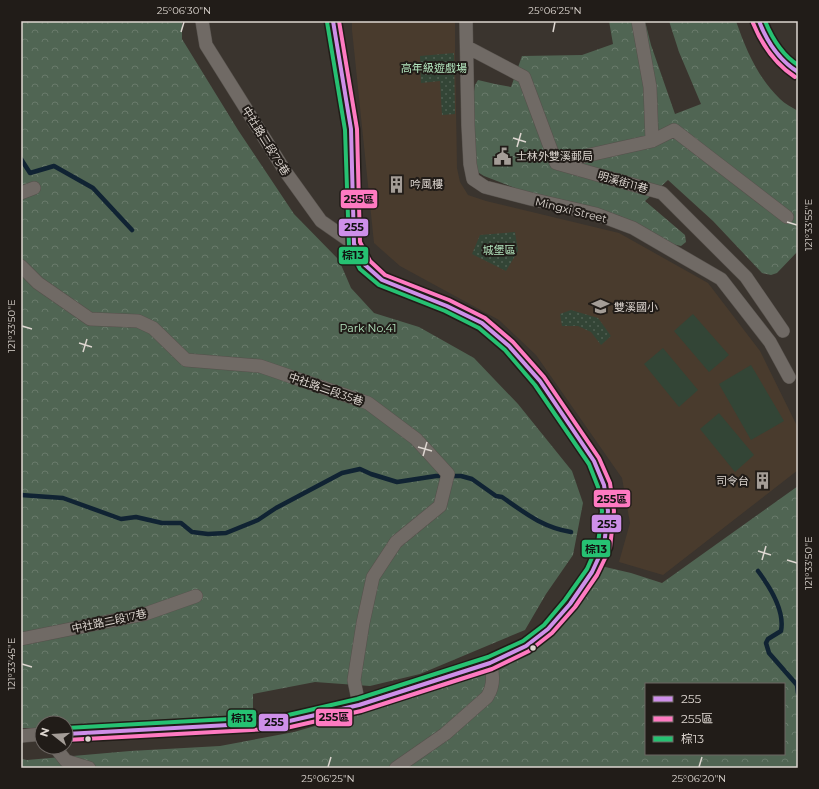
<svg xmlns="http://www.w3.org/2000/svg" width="819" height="789" font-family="Montserrat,'Noto Sans TC',sans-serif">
  <defs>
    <pattern id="grass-dots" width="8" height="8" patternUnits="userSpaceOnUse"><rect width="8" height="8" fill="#334536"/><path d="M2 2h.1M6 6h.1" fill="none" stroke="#505f52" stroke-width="1.8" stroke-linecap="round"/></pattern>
    <pattern id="forest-crowns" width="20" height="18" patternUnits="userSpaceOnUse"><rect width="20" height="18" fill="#506553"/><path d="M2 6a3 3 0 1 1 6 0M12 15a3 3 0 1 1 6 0" fill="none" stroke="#697a6b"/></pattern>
  </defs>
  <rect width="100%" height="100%" fill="#3a342e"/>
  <path fill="#493b2d" d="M352,21H455V50L457,168L460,182L468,195L486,201L619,233L708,283L760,351L798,428V470L663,575L619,562L630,523L622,478L536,355L499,320L400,266L374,243L352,30Z"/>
  <path fill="url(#grass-dots)" d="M454,53L455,114L442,115L440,81L421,83L420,56Z
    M515,232L518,251L506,271L472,254L480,235Z
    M571,310L598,318L611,336L601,345L591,332L578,326H562L560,314Z"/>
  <path fill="url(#forest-crowns)" fill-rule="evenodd" d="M21,21H182V39L238,130L294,214L339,260L351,288L374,313L419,327L474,358L518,404L572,471L583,503L573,555L546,594L525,630L420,674L370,686L315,682L253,694V716L132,721L66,727V723H42V728H21Z
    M609,21H645L651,45L675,114L701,104L679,52L669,21H736C746,50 758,78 780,99C785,104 792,107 798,111V251L777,273L771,275L762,273L713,221L668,180L645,201L685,235L686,242L681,246L672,244L649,230L620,216L520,190L484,176L476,171L473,98L475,85L478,80L495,84L511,87L522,56L582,55L613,44Z
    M798,486V768H21V759L27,760L130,751L220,746L294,732L350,716L525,652L601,566L631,573L662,583ZM646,684H784V754H646Z"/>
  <path fill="#334536" d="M693,314L729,355L709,372L674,331Z
    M663,348L698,390L679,407L644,364Z
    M751,365L784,421L751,440L719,384Z
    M719,413L754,455L735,472L700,429Z"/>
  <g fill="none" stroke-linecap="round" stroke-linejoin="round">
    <path stroke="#102333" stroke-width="4.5" d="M21,159L30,173L54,166L93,188L132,230
      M21,495L63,498L121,519L136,517L162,523H181L192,532L208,534L226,533L258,520L276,508L342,473L360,469L371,474L397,482L436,476H461L472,479L496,496L502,497C525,513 542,527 571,532
      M758,571C770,587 785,611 781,631L768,639L766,643L769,653L797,685L798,693"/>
    <defs>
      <path id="minor" d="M202,21L206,45L285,171L321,221L354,244
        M466,21L468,125L470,164L473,179L485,187L531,199L596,214L633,228L721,279L770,342L789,377
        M638,21L650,87L652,141
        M759,21C765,40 780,62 798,72
        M467,47L524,77L556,163L662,193L746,277L783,331
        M558,162L652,141L674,130L787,217
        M21,193L34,188
        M21,266L38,283L90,319L138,321L153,328L186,360L260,366L368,403L416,439L448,474L440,506L396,542L373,577L363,623L354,680L359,705
        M21,639L145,614L196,596
        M66,734H81L285,722L359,705L490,663L526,646L548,629L570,604L592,572L604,546L608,511L604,485L594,461L540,381L509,346L482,323L447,306L382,280L365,265L354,244L351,129L333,21
        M21,736L42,734
        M55,747L66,761L89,768
        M396,768L445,734L487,697C494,686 494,675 490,663"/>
    </defs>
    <use href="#minor" stroke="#56514c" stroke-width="14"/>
    <use href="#minor" stroke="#706a65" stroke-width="13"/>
    <defs>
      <path id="bus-1" d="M759,21C767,42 779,60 798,72
        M66,734L285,722L359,705L490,663L526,646L548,629L570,604L592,572L604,546L608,511L604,485L594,461L540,381L509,346L482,323L447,306L382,280L365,265L354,244L351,129L333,21"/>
      <path id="bus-2" d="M753,23C762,45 775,64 795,77
        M66,740L286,728L361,711L492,669L529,651L552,633L575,607L597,575L610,548L614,511L610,483L599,458L544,377L513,342L485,318L449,300L385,275L370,261L360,242L357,129L339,21"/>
      <path id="bus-3" d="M765,21C772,38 782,55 798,65
        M66,728L284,716L357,699L488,657L523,641L544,625L565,600L587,569L598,544L602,511L598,487L589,464L535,385L505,350L479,328L445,311L379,285L360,269L349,247L345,130L327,22"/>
    </defs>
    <use href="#bus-1" stroke="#211c18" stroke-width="7"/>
    <use href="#bus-2" stroke="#211c18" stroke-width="7"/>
    <use href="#bus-3" stroke="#211c18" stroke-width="7"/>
    <use href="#bus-1" stroke="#ce8fe9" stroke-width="4"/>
    <use href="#bus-2" stroke="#fe7ac1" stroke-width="4"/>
    <use href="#bus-3" stroke="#26c172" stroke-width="4"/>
  </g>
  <path fill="none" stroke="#ddd6d0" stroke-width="1.5" d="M181,32L184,22M553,32L555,22M513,138L526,142M517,147L521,133M787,222L797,225M22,326L32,329M79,343L92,347M83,352L87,339M418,447L432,451M423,456L427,442M758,551L771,555M762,560L766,546M787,560L797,563M22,664L32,667M328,767L331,757M699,767L702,757"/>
  <defs>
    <symbol id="civic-bare" viewBox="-9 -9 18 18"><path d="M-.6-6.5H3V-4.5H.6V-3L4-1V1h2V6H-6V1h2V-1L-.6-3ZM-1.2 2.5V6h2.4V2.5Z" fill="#a49d97" stroke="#211c18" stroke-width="2.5" paint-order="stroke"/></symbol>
    <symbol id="building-bare" viewBox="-9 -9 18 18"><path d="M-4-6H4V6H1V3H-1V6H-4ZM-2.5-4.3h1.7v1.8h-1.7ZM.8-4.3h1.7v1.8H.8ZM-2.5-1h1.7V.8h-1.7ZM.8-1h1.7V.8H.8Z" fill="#a49d97" stroke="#211c18" stroke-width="2.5" paint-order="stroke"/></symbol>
    <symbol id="school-bare" viewBox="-9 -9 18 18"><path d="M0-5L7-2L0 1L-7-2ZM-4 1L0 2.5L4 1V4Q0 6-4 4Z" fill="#a49d97" stroke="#211c18" stroke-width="2.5" paint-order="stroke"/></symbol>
  </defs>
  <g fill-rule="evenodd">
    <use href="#civic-bare" x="490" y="144" width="25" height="25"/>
    <use href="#building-bare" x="384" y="172" width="25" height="25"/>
    <use href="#school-bare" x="588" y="294" width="25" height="25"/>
    <use href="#building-bare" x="750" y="468" width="25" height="25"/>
  </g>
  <g fill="#ddd6d0" stroke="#211c18" stroke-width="1.5">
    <circle cx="533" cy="648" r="3.5"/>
    <circle cx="88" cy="739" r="3.5"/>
  </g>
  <g text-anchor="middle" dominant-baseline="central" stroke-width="4" stroke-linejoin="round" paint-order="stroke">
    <g font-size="11" fill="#b2e4bd" stroke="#211c18">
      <text x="434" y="68">高年級遊戲場</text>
      <text x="499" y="250">城堡區</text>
      <text x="368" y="328">Park No.41</text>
    </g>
    <g font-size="11" fill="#ddd6d0" stroke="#211c18">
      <text transform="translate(266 141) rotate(58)">中社路二段79巷</text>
      <text transform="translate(623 182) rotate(16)">明溪街11巷</text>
      <text transform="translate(571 210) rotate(14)">Mingxi Street</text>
      <text transform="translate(326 389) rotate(19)">中社路二段35巷</text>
      <text transform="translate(109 621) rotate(-12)">中社路二段17巷</text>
    </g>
    <g font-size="11" fill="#ddd6d0" stroke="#211c18" text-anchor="start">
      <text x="516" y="156">士林外雙溪郵局</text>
      <text x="410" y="184">吟風樓</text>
      <text x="614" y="307">雙溪國小</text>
      <text x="749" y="481" text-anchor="end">司令台</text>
    </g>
  </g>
  <g stroke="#211c18" stroke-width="1.5">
    <rect x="340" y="189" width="38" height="20" rx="4" fill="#fe7ac1"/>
    <rect x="338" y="218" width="31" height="19" rx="4" fill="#ce8fe9"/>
    <rect x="338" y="246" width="31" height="19" rx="4" fill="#26c172"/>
    <rect x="593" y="489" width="38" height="19" rx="4" fill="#fe7ac1"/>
    <rect x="591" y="514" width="31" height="19" rx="4" fill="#ce8fe9"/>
    <rect x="581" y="539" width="30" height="19" rx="4" fill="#26c172"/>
    <rect x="315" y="708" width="38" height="19" rx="4" fill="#fe7ac1"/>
    <rect x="227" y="709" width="30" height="19" rx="4" fill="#26c172"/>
    <rect x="258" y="713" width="31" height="19" rx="4" fill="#ce8fe9"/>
  </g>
  <g font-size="11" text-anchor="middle" font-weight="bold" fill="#111">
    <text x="359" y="203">255區</text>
    <text x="354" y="231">255</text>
    <text x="353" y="259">棕13</text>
    <text x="612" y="503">255區</text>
    <text x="607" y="528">255</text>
    <text x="596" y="553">棕13</text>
    <text x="334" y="721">255區</text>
    <text x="242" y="722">棕13</text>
    <text x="274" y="726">255</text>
  </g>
  <rect width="819" height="789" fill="none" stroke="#211c18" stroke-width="44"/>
  <rect x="645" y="683" width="140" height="72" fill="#211c18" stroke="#6c6662"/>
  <rect x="653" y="696" width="20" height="6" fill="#ce8fe9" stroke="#6c6662"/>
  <text x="681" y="703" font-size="12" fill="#ddd6d0">255</text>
  <rect x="653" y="716" width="20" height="6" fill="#fe7ac1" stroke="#6c6662"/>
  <text x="681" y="723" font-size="12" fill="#ddd6d0">255區</text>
  <rect x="653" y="736" width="20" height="6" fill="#26c172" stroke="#6c6662"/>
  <text x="681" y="743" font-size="12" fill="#ddd6d0">棕13</text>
  <g transform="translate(54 735) rotate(287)"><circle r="19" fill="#211c18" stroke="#6c6662"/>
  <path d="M0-3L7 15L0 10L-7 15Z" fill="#a49d97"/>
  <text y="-6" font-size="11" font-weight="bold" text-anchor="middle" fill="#ddd6d0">N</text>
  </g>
  <rect x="22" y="22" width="775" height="745" fill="none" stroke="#ddd6d0" stroke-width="1.5"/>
  <g font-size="10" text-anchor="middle" fill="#ddd6d0">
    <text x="184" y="14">25°06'30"N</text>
    <text x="555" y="14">25°06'25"N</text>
    <text transform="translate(808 225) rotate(-90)" y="4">121°33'55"E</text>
    <text transform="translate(11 326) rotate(-90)" y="4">121°33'50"E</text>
    <text transform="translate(808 563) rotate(-90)" y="4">121°33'50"E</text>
    <text transform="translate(11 664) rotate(-90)" y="4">121°33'45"E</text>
    <text x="328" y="782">25°06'25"N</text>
    <text x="699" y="782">25°06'20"N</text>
  </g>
</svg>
